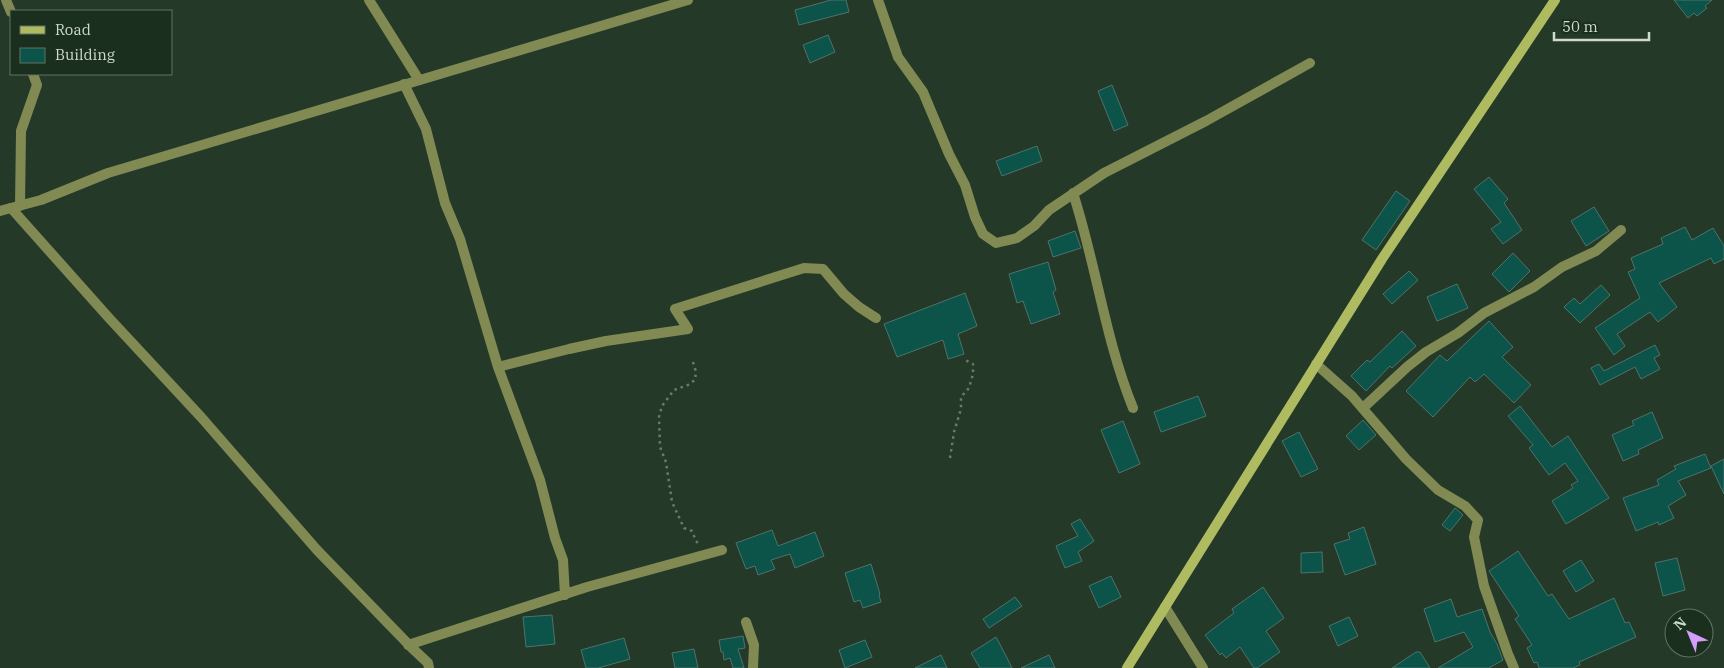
<svg xmlns="http://www.w3.org/2000/svg" width="1724" height="668" font-family="'IBM Plex Serif',serif">
  <rect width="100%" height="100%" fill="#243927"/>
  <path fill="#0c5349" stroke="#4f726b" d="M831,0H846L849,12L799,25L795,10Z
    M1674,0H1712L1705,6L1707,8L1697,16L1694,13L1688,18Z
    M828,35L835,52L810,63L803,45Z
    M1112,85L1128,125L1114,131L1098,91Z
    M1037,146L1042,161L1002,176L996,161Z
    M1489,177L1508,199L1504,203L1522,230L1503,244L1491,229L1501,222L1474,189Z
    M1396,191L1410,201L1376,250L1362,240Z
    M1594,207L1609,231L1586,246L1571,221Z
    M1685,227L1692,240L1713,228L1724,246V259L1714,264L1711,258L1659,283L1677,307L1658,322L1650,312L1617,334L1625,346L1614,355L1595,328L1640,298L1628,272L1635,269L1631,258L1663,244L1661,238Z
    M1075,231L1081,248L1053,257L1048,241Z
    M1513,253L1530,271L1509,292L1492,274Z
    M1048,262L1056,290L1053,292L1060,314L1031,324L1023,301L1017,303L1009,274Z
    M1409,271L1418,280L1392,304L1383,294Z
    M1457,284L1468,308L1437,321L1427,297Z
    M1601,285L1610,295L1580,323L1564,307L1574,298L1580,304Z
    M965,293L977,326L958,334L964,354L948,359L943,340L897,357L884,324Z
    M1489,321L1513,347L1502,357L1531,385L1514,403L1484,374L1475,382L1470,377L1433,417L1406,391L1440,355L1447,361Z
    M1402,331L1416,346L1392,368L1390,366L1366,391L1351,376L1367,360L1370,362Z
    M1655,345L1660,355L1654,358L1660,369L1641,379L1635,367L1600,385L1591,368L1599,364L1604,371Z
    M1198,396L1206,416L1161,432L1154,412Z
    M1520,406L1552,447L1568,436L1609,498L1566,524L1552,501L1573,488L1571,485L1578,481L1565,463L1549,475L1529,448L1533,445L1508,416Z
    M1652,412L1663,438L1638,450L1639,454L1623,461L1612,435L1634,425L1632,421Z
    M1363,420L1376,435L1359,450L1346,436Z
    M1123,421L1140,464L1119,473L1101,430Z
    M1299,432L1318,469L1301,477L1282,441Z
    M1705,454L1711,468L1678,481L1686,495L1668,506L1674,518L1659,525L1658,522L1636,531L1623,498L1659,485L1657,480L1676,469L1674,466Z
    M1724,459V494L1711,466Z
    M1455,508L1463,515L1450,531L1442,525Z
    M1080,519L1094,541L1078,552L1082,561L1065,568L1056,546L1078,536L1071,524Z
    M1364,527L1376,564L1345,575L1334,544L1350,539L1348,533Z
    M772,530L778,546L815,532L824,556L795,568L790,554L771,560L775,569L758,575L755,566L746,569L736,543Z
    M1518,551L1548,596L1552,594L1569,619L1614,598L1625,623L1629,622L1636,637L1579,662L1580,665L1573,668H1539L1537,662L1534,663L1527,648L1532,645L1515,619L1519,616L1489,571Z
    M1322,552L1323,572L1301,573V553Z
    M1677,558L1685,590L1663,596L1655,563Z
    M1581,560L1594,581L1576,592L1563,571Z
    M871,564L880,594L879,595L881,602L863,608L860,600L854,602L845,573Z
    M1111,576L1121,597L1099,608L1089,586Z
    M1263,587L1284,618L1266,631L1280,652L1257,668H1254L1240,647L1226,658L1222,653L1220,655L1205,635L1234,613L1232,609Z
    M1015,597L1022,606L989,628L983,619Z
    M1451,599L1457,617L1482,609L1490,632L1497,644L1503,660L1489,668H1438L1473,647L1464,632L1435,642L1424,609Z
    M552,615L555,644L526,647L523,617Z
    M1349,617L1358,636L1338,646L1329,626Z
    M743,636L745,648L738,649L744,668H733L730,658L724,660L723,652H721L719,640Z
    M996,637L1005,654L1012,668H980L971,653Z
    M624,638L630,659L598,668H586L581,650Z
    M865,640L872,657L845,668L839,650Z
    M694,649L698,668H675L672,653Z
    M1416,652H1420L1430,668H1392Z
    M941,655L947,668H915Z
    M1049,655L1055,668H1021Z"/>
  <g fill="none" stroke-linecap="round" stroke-linejoin="round">
    <path stroke="#6a7b6c" stroke-width="2.5" stroke-dasharray="2.5 4" stroke-linecap="butt" d="M693,362L696,372L695,380L688,385L674,390L662,406L659,417L660,447L666,462L672,502L684,528L692,531L696,541L700,545
      M950,458L954,432L961,409V397L969,388L973,374V364L965,360"/>
    <path stroke="#828a53" stroke-width="10" d="M6,0L11,12
      M369,0L419,80
      M878,0L898,57L923,92L949,154L965,185L975,217L983,234L996,243L1017,238L1034,226L1049,210L1104,173L1206,121L1310,63
      M404,84L426,129L445,203L460,239L498,367L540,480L555,538L563,560L565,595
      M1073,193C1096,264 1105,339 1133,408
      M20,206L21,131L37,85L33,74
      M11,208L109,318L201,417L317,550L412,648L428,663L429,668
      M1316,364L1352,396L1406,459L1438,490L1465,506L1478,520L1474,537L1484,586L1508,654L1514,668
      M498,367L569,349L606,341L688,329L675,309L804,268L823,269L844,294L859,307L876,318
      M1363,408L1407,367L1426,352L1458,333L1484,313L1534,287L1562,267L1596,251L1621,230
      M1165,607L1203,668
      M746,622L754,645L753,668
      M408,645L587,587L722,550"/>
    <path stroke="#828a53" stroke-width="10" d="M0,211L41,200L108,173L688,0"/>
    <path stroke="#afbb60" stroke-width="10" d="M1127,668L1382,259L1555,0"/>
  </g>
  <rect x="10" y="10" width="162" height="65" fill="#1b2f1e" stroke="#637365"/>
  <rect x="20" y="26" width="25" height="8" fill="#afbb60" stroke="#637365"/>
  <text x="55" y="35" font-size="15" fill="#cedacf">Road</text>
  <rect x="20" y="48" width="25" height="15" fill="#0c5349" stroke="#637365"/>
  <text x="55" y="60" font-size="15" fill="#cedacf">Building</text>
  <g transform="translate(1689 633) rotate(316)"><circle r="24" fill="#1b2f1e" stroke="#637365"/>
  <path d="M0-4L9 19L0 12L-9 19Z" fill="#d49cfb"/>
  <text y="-8" font-size="14" font-weight="bold" text-anchor="middle" fill="#cedacf">N</text>
  </g>
  <path d="M1554 32v8h95v-8" fill="none" stroke="#cedacf" stroke-width="2.5"/>
  <text x="1562" y="32" font-size="15" fill="#cedacf" stroke="#1b2f1e" stroke-width="4" paint-order="stroke">50 m</text>
</svg>
